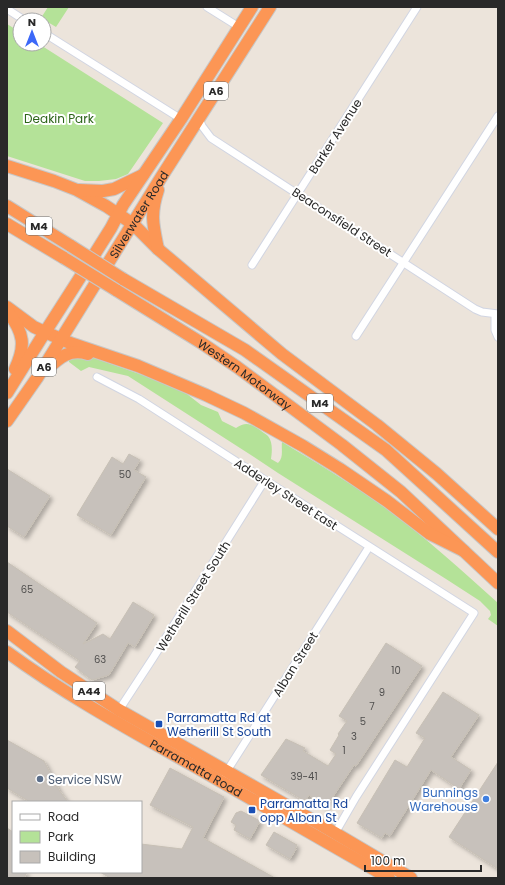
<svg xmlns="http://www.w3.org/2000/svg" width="505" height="885" font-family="Poppins,sans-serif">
  <defs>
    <filter id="shadow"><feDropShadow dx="3" dy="3" stdDeviation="2" flood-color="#0004"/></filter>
  </defs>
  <rect width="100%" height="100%" fill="#ece4db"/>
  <path fill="#b4e298" d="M48,7H69L56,27L41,18Z
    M7,24L20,32V44H39L163,123L128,174L116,179L99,181H85L7,156Z
    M85,356L94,358L151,378L187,394L201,405L218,412L222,421L236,428C246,421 251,424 260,430C262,432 266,434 268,436C273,442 272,452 271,459L278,463C284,457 281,450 282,442C315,462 349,482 380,504C422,534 460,569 498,603V626L488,619L491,615L490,611L480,601L446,579L278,473L254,457L128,376L89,367L81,371L69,362V357Z"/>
  <path fill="#c7c1bb" stroke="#c7c0b5" filter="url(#shadow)" d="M129,454L140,460L134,470L146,477L111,535L77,515L112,457L123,464Z
    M7,469L50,496L24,537L7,526Z
    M7,562L97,623L83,644L103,634L110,639L133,602L154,615L135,647L128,643L109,675L92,680L75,667L80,661L7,612Z
    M386,643L422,666L356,766L354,765L326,807L309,795L305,801L261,775L286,739L305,748L303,751L328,766L336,754L330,750L339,735L338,734L347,721L339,716Z
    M443,692L479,715L451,757L471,770L459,789L431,770L390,836L385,833L382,838L357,823L395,760L407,767L425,738L416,733Z
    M7,740L44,761L59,790L68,802H30L7,788Z
    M498,762V869L449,837Z
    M170,768L224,797L203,838L275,878H110L100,872H141V844L182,849L193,827L150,805Z
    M241,811L260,821L250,839L234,830L236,825L231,822L236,813Z
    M7,828L13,832V872H27L24,878H7Z
    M274,832L297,845L295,849H296L290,859L266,845Z"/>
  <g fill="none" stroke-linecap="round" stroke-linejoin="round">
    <defs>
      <path id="street" d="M207,7L239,27
        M7,9L24,20
        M44,33L181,119
        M199,118L202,126L211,138L475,309L482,312L498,314
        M252,265L417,7
        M495,314V330L498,337
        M356,336L498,116
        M97,377L139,399L265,480L474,613L356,797L334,835
        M119,710L153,658L265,480
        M225,774L369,547"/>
      <g id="highway">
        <path d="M7,166L54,181L77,190L106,206L133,224L158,249L282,354L377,425L437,474L498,529"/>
        <path d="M79,190L103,191L114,189L143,175"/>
        <path d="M158,190C150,214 153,225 158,249"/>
        <path d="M7,206L71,246"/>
        <path d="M7,224L64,258"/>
        <path d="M123,279L245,350L386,450L498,552"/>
        <path id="s1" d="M116,290L200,342L237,367L342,445L401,492L498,583"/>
        <path d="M7,307L34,327L45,332L70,343L138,366L206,395L244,413L303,446L340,469L387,501L430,534L464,551"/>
        <path d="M8,312C24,333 26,346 15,369"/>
        <path d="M46,370C59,358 69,348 88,354"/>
        <path d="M7,393L40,340L79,279L111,228L123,205L181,119L252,7"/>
        <path id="s2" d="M7,421L37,378L162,176L270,7"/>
        <path d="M7,631L61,672L119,710L323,826L411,878"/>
        <path id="s3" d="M7,652C66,695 130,730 194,766C259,803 324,840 389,878"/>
      </g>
    </defs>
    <use href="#street" stroke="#d1d5e2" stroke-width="9"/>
    <use href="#highway" stroke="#c7c7c7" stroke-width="14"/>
    <use href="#street" stroke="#fff" stroke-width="7"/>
    <use href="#highway" stroke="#fc9655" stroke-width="12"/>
    <defs>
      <path id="highway-bridge" d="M71,246L123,279
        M64,258L116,290"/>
    </defs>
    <use href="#highway-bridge" stroke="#c7c7c7" stroke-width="14" stroke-linecap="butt"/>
    <use href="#highway-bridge" stroke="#fc9655" stroke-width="12"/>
  </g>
  <g fill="#1a4fb4" stroke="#fff" stroke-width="1.5">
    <rect x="155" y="720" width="8" height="8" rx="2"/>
    <rect x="248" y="806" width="8" height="8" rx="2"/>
  </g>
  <circle fill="#5c6f8a" stroke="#fff" stroke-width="1.5" cx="40" cy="779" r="4"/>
  <circle fill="#3f7fe0" stroke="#fff" stroke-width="1.5" cx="486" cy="799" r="4"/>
  <g text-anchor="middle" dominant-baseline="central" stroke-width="4" stroke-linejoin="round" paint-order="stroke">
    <g font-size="10" fill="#504f4e">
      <text x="125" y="474">50</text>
      <text x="27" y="589">65</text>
      <text x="100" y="659">63</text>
      <text x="396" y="670">10</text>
      <text x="382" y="692">9</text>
      <text x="372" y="706">7</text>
      <text x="363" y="721">5</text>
      <text x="354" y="736">3</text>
      <text x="344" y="750">1</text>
      <text x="304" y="776">39-41</text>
    </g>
    <g fill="#fff" stroke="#696969" stroke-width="1">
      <rect x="204" y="82" width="24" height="18" rx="3"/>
      <rect x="26" y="217" width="26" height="18" rx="3"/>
      <rect x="32" y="358" width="24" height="18" rx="3"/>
      <rect x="307" y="394" width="26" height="18" rx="3"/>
      <rect x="73" y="682" width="32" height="18" rx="3"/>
    </g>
    <g font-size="11" font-weight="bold" fill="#292929">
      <text x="216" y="91">A6</text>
      <text x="39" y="226">M4</text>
      <text x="44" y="367">A6</text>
      <text x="320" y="403">M4</text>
      <text x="89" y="691">A44</text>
    </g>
    <g font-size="12" fill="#2d651a" stroke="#fff">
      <text x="59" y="118">Deakin Park</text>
    </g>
    <g font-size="12" fill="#292929" stroke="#fff">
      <text transform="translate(335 136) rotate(-57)">Barker Avenue</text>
      <text stroke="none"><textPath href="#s2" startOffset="245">Silverwater Road</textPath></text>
      <text transform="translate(342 222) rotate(33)">Beaconsfield Street</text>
      <text stroke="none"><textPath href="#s1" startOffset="154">Western Motorway</textPath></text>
      <text transform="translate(286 494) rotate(33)">Adderley Street East</text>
      <text transform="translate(193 596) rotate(-58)">Wetherill Street South</text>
      <text transform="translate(295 664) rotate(-58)">Alban Street</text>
      <text stroke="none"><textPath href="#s3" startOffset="222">Parramatta Road</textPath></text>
    </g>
    <g font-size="12" fill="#164399" stroke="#fff" text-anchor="start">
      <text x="167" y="717">Parramatta Rd at<tspan x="167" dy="14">Wetherill St South</tspan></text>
      <text x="260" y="803">Parramatta Rd<tspan x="260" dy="14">opp Alban St</tspan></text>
    </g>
    <g font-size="12" fill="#4e5e75" stroke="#fff" text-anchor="start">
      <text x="48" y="779">Service NSW</text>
    </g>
    <g font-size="12" fill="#366cbe" stroke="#fff" text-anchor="end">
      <text x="478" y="792">Bunnings<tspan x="478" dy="14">Warehouse</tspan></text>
    </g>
  </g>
  <rect width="505" height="885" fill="none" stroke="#292929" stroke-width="16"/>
  <rect x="12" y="801" width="130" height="72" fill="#ffffff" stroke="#a9a9a9"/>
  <rect x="20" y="814" width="20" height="6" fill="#ffffff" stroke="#a9a9a9"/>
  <text x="48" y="821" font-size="12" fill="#292929">Road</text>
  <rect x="20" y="831" width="20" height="12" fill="#b4e298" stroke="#a9a9a9"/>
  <text x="48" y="841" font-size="12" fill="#292929">Park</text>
  <rect x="20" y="851" width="20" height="12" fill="#c7c1bb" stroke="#a9a9a9"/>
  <text x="48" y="861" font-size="12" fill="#292929">Building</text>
  <g transform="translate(32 32)"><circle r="19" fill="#ffffff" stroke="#a9a9a9"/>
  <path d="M0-3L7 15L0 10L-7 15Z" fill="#3c68f8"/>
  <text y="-6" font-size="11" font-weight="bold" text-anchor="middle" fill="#292929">N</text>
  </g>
  <path d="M365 865v6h116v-6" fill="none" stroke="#292929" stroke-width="2"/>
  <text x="371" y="865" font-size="12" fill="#292929" stroke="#ffffff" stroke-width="3" paint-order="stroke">100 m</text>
</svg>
